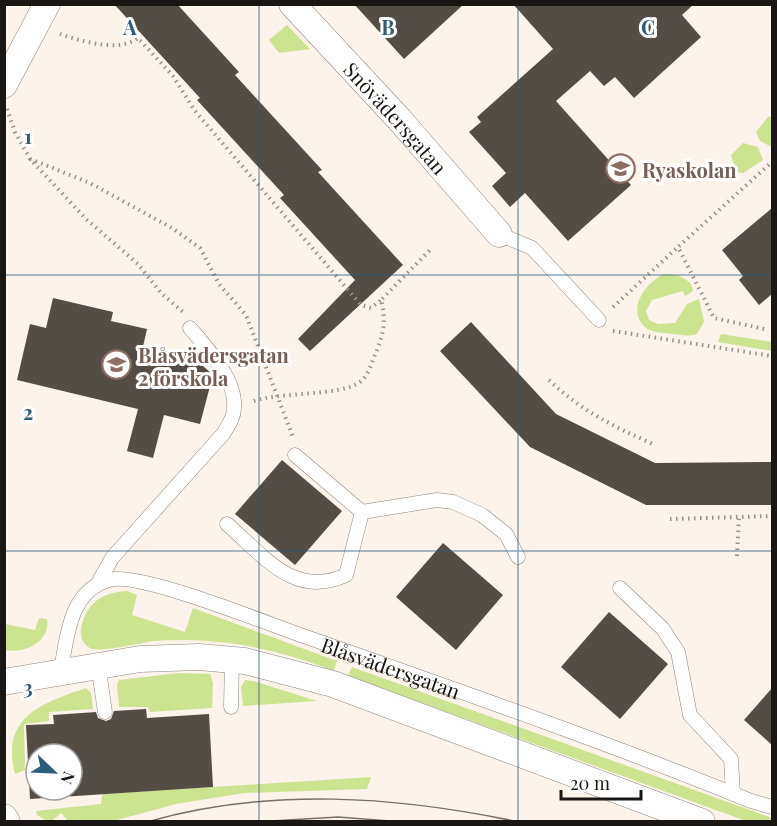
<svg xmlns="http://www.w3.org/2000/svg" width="777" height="826" font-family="'Playfair Display',serif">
  <rect width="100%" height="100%" fill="#fcf3ea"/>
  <path fill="#cce390" d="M287,25L310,49L279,53L269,40Z
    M772,116V147L760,141L756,132L768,117Z
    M743,143L758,147L763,160L743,173L736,172L731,155Z
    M664,274C676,274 692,278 693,291L685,296L683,291L652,300L646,311L649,320L658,324L675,323L687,304L699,299L704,322L697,334C689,337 682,335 674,334C665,333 653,333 646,328C625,310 646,282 664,274Z
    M721,334L772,342V351L718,342Z
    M127,591L137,595L132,615L185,632L193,608L337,661L334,671C276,648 215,636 154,641C140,643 100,653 90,648C73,639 83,614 93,604C103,594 114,592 127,591Z
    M39,618L47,619C51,642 24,654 5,650V624L35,630Z
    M352,667L772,818V821H746L348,676Z
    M179,673L210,674L213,683L212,708L150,712L148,707H119L117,685L119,680Z
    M245,680L253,681L317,701L243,706L241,687Z
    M86,688L91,693L93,709L49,712V721L24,724L25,770L15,774C0,716 43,703 86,688Z
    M371,777L367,789L244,793L176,804L113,821H68L61,813L52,821H47L37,815L36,811L101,804L102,794Z"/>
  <path fill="#544d45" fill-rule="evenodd" d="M114,4H177L239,72L235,75L322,170L318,172L403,265L310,351L298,339L355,280L280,198L284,195L197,100L200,98Z
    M354,4H464L404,59Z
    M513,4H694L682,15L701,37L634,98L615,77L604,86L590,71L556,101L631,185L568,241L525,193L510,207L492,186L506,173L469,132L481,122L477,117L553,49Z
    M772,208V294L759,305L739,280L743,276L722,250Z
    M53,298L113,312L111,321L147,329L142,351L203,366L213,375L200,424L164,415L153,458L127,451L138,409L17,380L30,324L46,328Z
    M471,322L556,414L655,463L772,462V505H646L530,447L440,351Z
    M282,460L342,511L295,565L235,514Z
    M443,543L503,595L456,650L396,597Z
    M609,612L668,664L620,719L561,667Z
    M772,688V745L744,720Z
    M146,709L147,718L209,714L213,787L30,799L26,725L54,724L53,715L96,712L98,718L106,721L111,719L114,711ZM36,754H72V790H36Z"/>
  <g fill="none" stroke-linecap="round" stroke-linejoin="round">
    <defs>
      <g id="service">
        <path d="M499,234L532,248L599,320"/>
        <path d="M362,512L437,500L453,502L482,515L506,534L518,557"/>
        <path d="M227,524C264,556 294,599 346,575L362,512L295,455"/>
        <path d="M97,585L112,558L223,434C228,426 234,418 234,408C237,380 207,348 190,328"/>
        <path d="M620,588L663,629L678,652L690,715L731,759L733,794"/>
        <path d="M98,664L105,712"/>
        <path id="s1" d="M61,670C67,638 69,591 109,580C137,571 261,621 295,633C448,687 601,740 751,801L772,807"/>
        <path d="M231,707L232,660"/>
      </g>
      <g id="minor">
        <path id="s2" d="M292,4L399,119L499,234"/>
        <path d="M4,85L47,4"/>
        <path d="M4,682L140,659L199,657L245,661L333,684L702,822"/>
        <path d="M4,817L7,822"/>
      </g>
    </defs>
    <use href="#service" stroke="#8e867e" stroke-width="15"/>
    <use href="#minor" stroke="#8e867e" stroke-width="27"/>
    <path stroke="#98928b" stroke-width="4" stroke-dasharray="1.5 4.5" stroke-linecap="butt" d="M60,34C81,41 119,53 138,38L173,76L195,111L361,305L371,308L381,300
      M7,109L15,132L30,159L86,219L138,264L161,293L183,312
      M30,159L90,183L172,228L200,248L219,284L246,315L293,437
      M613,307L678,247
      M764,329L714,318L678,247L772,162
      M613,331L772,356
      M549,380C580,410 614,427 653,444
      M254,401C280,392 342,396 360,382C369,375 372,361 377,350C384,333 386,318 381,300L430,250
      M670,519L772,516
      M737,556L739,517"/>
    <use href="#service" stroke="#fff" stroke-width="14"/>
    <use href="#minor" stroke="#fff" stroke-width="26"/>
    <path stroke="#75706b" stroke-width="1.5" d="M147,822C269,787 396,796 519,822
      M252,822L338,817L403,822"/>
  </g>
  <path fill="none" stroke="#2e5d7c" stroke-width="1.5" stroke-opacity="0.55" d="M259,4V822M518,4V822M4,275H772M4,551H772"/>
  <defs>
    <symbol id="school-ring" viewBox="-11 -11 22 22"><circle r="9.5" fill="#fff" stroke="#8d6e63" stroke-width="1.5"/><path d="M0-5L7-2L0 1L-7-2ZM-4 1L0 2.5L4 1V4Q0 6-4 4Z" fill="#8d6e63"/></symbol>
  </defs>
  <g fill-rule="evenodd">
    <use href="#school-ring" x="604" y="152" width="33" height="33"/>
    <use href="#school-ring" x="100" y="348" width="33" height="33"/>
  </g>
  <g text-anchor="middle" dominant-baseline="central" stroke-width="6" stroke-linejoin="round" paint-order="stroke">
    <g font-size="20" fill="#191613" stroke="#fff">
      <text stroke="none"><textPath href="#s2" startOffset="154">Snövädersgatan</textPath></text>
      <text stroke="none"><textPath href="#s1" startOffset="405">Blåsvädersgatan</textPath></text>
    </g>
    <g font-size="20" font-weight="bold" fill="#785e54" stroke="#fff" text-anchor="start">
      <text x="642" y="169">Ryaskolan</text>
      <text x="138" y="354">Blåsvädersgatan<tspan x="138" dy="23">2 förskola</tspan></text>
    </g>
  </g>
  <g font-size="20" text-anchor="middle" font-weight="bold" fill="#2e5d7c" stroke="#fff" stroke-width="6" stroke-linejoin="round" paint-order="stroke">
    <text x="130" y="35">A</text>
    <text x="388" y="35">B</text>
    <text x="648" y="35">C</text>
    <text x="28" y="144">1</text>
    <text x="28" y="420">2</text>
    <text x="28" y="695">3</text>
  </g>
  <rect width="777" height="826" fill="none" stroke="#191613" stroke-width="12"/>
  <g transform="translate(54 772) rotate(113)"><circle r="28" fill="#ffffff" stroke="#a3a2a1" stroke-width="1.5"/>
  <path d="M0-4.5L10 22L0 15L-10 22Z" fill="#2e5d7c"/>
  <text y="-9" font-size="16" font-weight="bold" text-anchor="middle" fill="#191613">N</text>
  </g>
  <path d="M561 790v9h80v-9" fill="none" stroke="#191613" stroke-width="3"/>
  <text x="570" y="790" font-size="18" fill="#191613" stroke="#ffffff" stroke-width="4.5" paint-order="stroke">20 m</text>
</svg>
